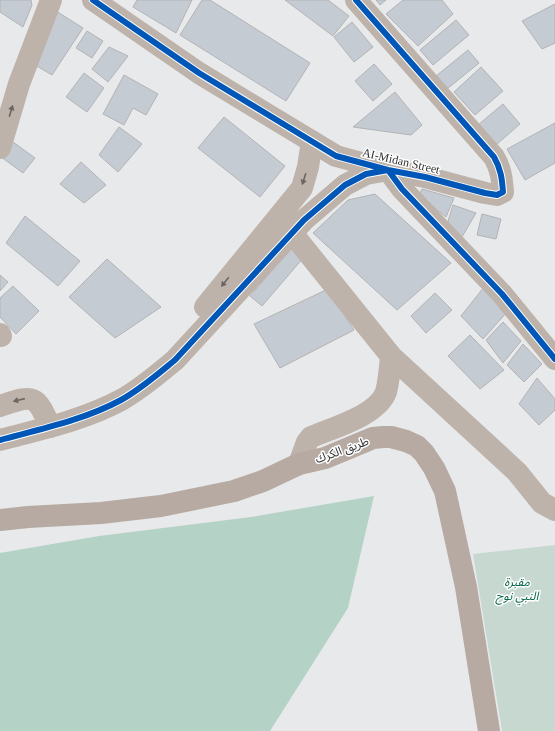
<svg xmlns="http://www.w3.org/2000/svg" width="555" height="731" font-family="'Times New Roman','Noto Sans Arabic',serif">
  <rect width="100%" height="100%" fill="#e8e9eb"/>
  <path fill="#c6d8d0" d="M555,545V731H502L473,554Z"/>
  <path fill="#b5d2c6" d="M374,496L348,608L270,731H0V553L99,536L251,517Z"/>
  <path fill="#c5cbd3" stroke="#b3b3b5" d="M0,0H31L32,5L23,27L0,12Z
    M137,0H192L176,33L133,7Z
    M202,0H210L310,63L286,101L180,35Z
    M285,0H328L349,16L333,36Z
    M376,0H386L380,5Z
    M403,0H442L453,14L418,46L386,14Z
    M555,4V43L542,49L522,21Z
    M56,11L83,28L52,75L30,62Z
    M456,20L469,35L433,65L420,50Z
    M352,22L373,47L354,62L334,37Z
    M87,31L103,41L92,58L76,48Z
    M109,47L128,56L108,82L92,69Z
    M468,50L479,63L447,89L436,76Z
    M374,64L392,84L373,101L355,81Z
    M481,67L503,91L475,115L454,92Z
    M84,73L104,88L87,112L66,97Z
    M124,75L158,94L146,115L133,108L124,125L103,114Z
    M395,92L422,125L411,135L353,127Z
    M503,104L520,124L496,145L478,125Z
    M224,117L285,166L260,197L198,148Z
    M555,123V163L525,180L507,149Z
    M119,127L142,144L118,172L99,155Z
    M9,139L35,158L23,173L1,157Z
    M81,162L106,185L84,203L60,184Z
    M422,189L454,198L446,217L419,195Z
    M375,194L451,263L397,310L313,233L348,200Z
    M453,205L476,213L459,242L446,228Z
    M482,214L501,219L496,239L477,235Z
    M25,216L80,261L58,286L6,243Z
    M292,247L304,257L262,306L250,296Z
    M107,259L161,307L115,338L69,297Z
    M0,275L8,282L0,291Z
    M13,286L39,311L16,334L0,317V298Z
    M484,287L508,311L483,339L461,316Z
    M328,289L354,330L280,368L254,324Z
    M435,293L452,310L426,333L411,316Z
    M503,322L521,341L503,363L486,340Z
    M470,335L504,370L480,389L448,356Z
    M523,344L542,364L524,382L507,365Z
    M537,378L555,399V410L539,425L519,404Z"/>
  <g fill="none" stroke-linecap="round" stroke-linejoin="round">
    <path stroke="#beb3ab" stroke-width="22" d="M93,0L199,73L336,156L388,170L425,177L485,193L497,195L503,192C502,179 501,169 494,157L356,0
      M0,148L19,84L51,0
      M292,233L391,356L517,472L542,503L555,510
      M205,307L302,188L308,167L312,141
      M0,334L1,336
      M0,406C33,395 36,393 50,427
      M0,440C41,429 84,420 121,400C141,389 158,374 175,360L304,220L345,185L366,174L388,170L402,189L502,294L555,359
      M299,464L307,442L311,437C332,428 377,416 386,392C389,381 390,367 391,356"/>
    <path stroke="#b6aaa2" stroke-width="22" d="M0,520L28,517L101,513L161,506L234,491L263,481L299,464L325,458L373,438L383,437H391L406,441L417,446L424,453L434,468L445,491L466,587L489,731"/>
    <defs>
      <path id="cycleway" d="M93,0L199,73L336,156L388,170L425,177L485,193L497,195L503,192C502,179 501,169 494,157L356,0
        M0,440C41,429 84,420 121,400C141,389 158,374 175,360L304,220L345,185L366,174L388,170L402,189L502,294L555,359"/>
    </defs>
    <use href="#cycleway" stroke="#fff" stroke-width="8"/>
    <use href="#cycleway" stroke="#0057b8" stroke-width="6"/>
  </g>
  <defs><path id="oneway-solid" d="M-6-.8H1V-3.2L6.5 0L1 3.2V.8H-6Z"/></defs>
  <g fill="#6b6664">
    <use href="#oneway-solid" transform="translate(11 111) rotate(-73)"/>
    <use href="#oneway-solid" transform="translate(304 179) rotate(108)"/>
    <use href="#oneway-solid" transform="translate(225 282) rotate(129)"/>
    <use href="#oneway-solid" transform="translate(19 400) rotate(167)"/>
  </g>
  <g text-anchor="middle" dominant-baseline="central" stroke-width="3" stroke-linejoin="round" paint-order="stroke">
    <g font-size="12" fill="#333334" stroke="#fff">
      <text transform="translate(401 161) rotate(13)">AI-Midan Street</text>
      <text transform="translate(342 450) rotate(-20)">طريق الكرك</text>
    </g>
    <g font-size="12" font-style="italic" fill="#056748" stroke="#fff">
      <text x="517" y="582">مقبرة<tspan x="517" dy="14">النبي نوح</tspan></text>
    </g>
  </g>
</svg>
